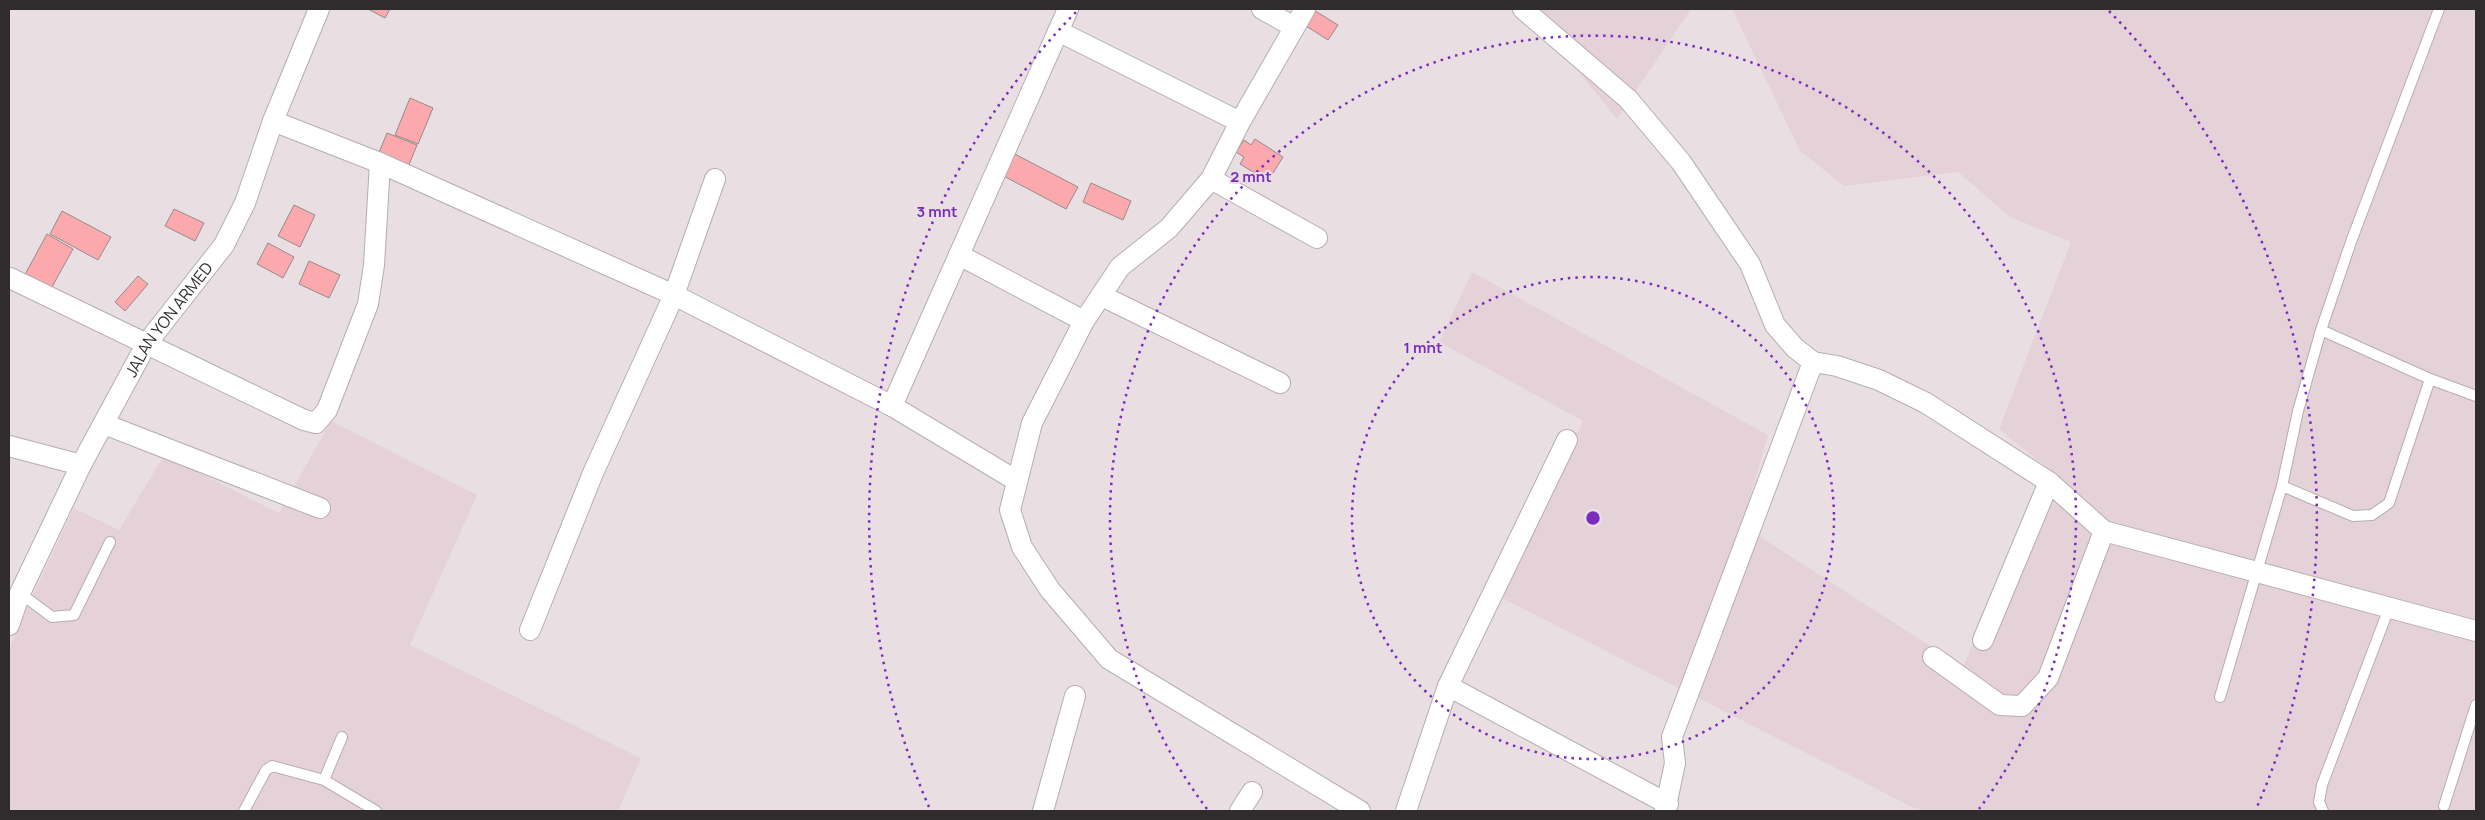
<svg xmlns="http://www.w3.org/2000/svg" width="2485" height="820" font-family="Manrope,sans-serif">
  <rect width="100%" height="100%" fill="#e9dfe2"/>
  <path fill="#e5d2d8" d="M1510,9H1691L1617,119L1558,47Z
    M1732,9H2476V806L2474,811H1926L1912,807L1496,595L1583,421L1439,342L1472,272L1768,435L1742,525L1963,667L2046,467L1999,429L2071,242L2010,217L1958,172L1844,186L1800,151Z
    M331,421L477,495L410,645L641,758L618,811H9V652L16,630L74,508L119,530L164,455L279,513Z"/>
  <path fill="#fca9ad" stroke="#948b8b" d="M368,9H390L385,18Z
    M1312,9L1338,25L1328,40L1303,24Z
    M410,98L433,108L418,144L395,135Z
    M387,133L417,145L408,167L378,155Z
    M1255,139L1283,157L1268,181L1240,164L1244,157L1236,152L1244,140L1251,145Z
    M1009,151L1078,187L1066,209L998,173Z
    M1091,183L1131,201L1123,220L1083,202Z
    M294,205L315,215L300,247L278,236Z
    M174,209L204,223L195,241L165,226Z
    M62,211L111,237L98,260L50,234Z
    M47,234L73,249L48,294L22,280Z
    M268,243L294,257L283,278L257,264Z
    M309,261L340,275L329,298L299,284Z
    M138,276L148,284L125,311L115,302Z"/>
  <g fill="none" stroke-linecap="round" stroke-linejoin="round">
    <defs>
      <path id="service" d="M2321,330L2430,379L2476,396
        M2282,486L2353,516L2372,515L2389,503L2430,379
        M20,593L52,617L74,615L110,542
        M2220,697L2282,486L2298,411L2321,330L2352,239L2439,9
        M324,780L376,811
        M2444,806L2476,705
        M244,811L266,770L272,766L324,780L342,737
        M2323,811L2319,802L2322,785L2389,608"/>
      <g id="minor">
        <path d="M1262,9L1294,27"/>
        <path d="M1305,9L1240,122L1211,179L1169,228L1120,267L1084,321L1032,423L1010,510L1022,547L1050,590L1109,659L1360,811"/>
        <path d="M1523,9L1628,99L1681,162L1750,264L1775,325L1795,348L1813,362L1837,366L1879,380L1926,403L2049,482L2104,531L2476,631"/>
        <path d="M1058,31L1240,122"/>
        <path d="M273,121L380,163L674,295L892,406L1017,481"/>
        <path d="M1211,179L1317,238"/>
        <path d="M959,255L1084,321"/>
        <path d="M10,278L304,420L316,423L327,410L368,304L374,265L380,163"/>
        <path d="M1102,296L1280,383"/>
        <path d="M892,406L1068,9"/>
        <path d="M104,424L320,508"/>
        <path d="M9,446L81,465"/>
        <path id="s1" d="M9,625L20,593L81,465L147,343L224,245L245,203L273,121L319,9"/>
        <path d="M530,630L593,473L674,295L715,179"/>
        <path d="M1983,640L2049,482"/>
        <path d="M1933,657L2000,705L2022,706L2048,678L2104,531"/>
        <path d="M1448,686L1567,440"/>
        <path d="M1043,811L1075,696"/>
        <path d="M1240,811L1252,792"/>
        <path d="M1406,811L1448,686L1668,804"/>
        <path d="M1665,811L1675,763L1672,737L1813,362"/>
      </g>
    </defs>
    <use href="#service" stroke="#b7adb0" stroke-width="12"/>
    <use href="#minor" stroke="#b7adb0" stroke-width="22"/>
    <use href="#service" stroke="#fff" stroke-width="10"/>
    <use href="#minor" stroke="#fff" stroke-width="20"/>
  </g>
  <g fill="none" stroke="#7b2cbf" stroke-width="2.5" stroke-dasharray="2.5 5">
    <circle cx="1593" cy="518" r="241"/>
    <path d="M1207 809A483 483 0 1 1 1979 809"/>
    <path d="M929 807A724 724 0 0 1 1077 11M2109 11A724 724 0 0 1 2257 807"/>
  </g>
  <g text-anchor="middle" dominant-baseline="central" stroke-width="4" stroke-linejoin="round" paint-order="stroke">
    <g font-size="16" fill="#302c2d" stroke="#e9dfe2">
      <text stroke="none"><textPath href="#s1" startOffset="346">JALAN YON ARMED</textPath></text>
    </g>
  </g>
  <circle cx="1593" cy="518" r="8" fill="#7b2cbf" stroke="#e9dfe2" stroke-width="2.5"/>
  <g font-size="15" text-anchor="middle" font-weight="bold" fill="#7b2cbf" stroke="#e9dfe2" stroke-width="4" stroke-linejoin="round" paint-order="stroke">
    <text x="1251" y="182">2 mnt</text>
    <text x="937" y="217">3 mnt</text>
    <text x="1423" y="353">1 mnt</text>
  </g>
  <rect width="2485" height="820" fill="none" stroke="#302c2d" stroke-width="20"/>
</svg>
